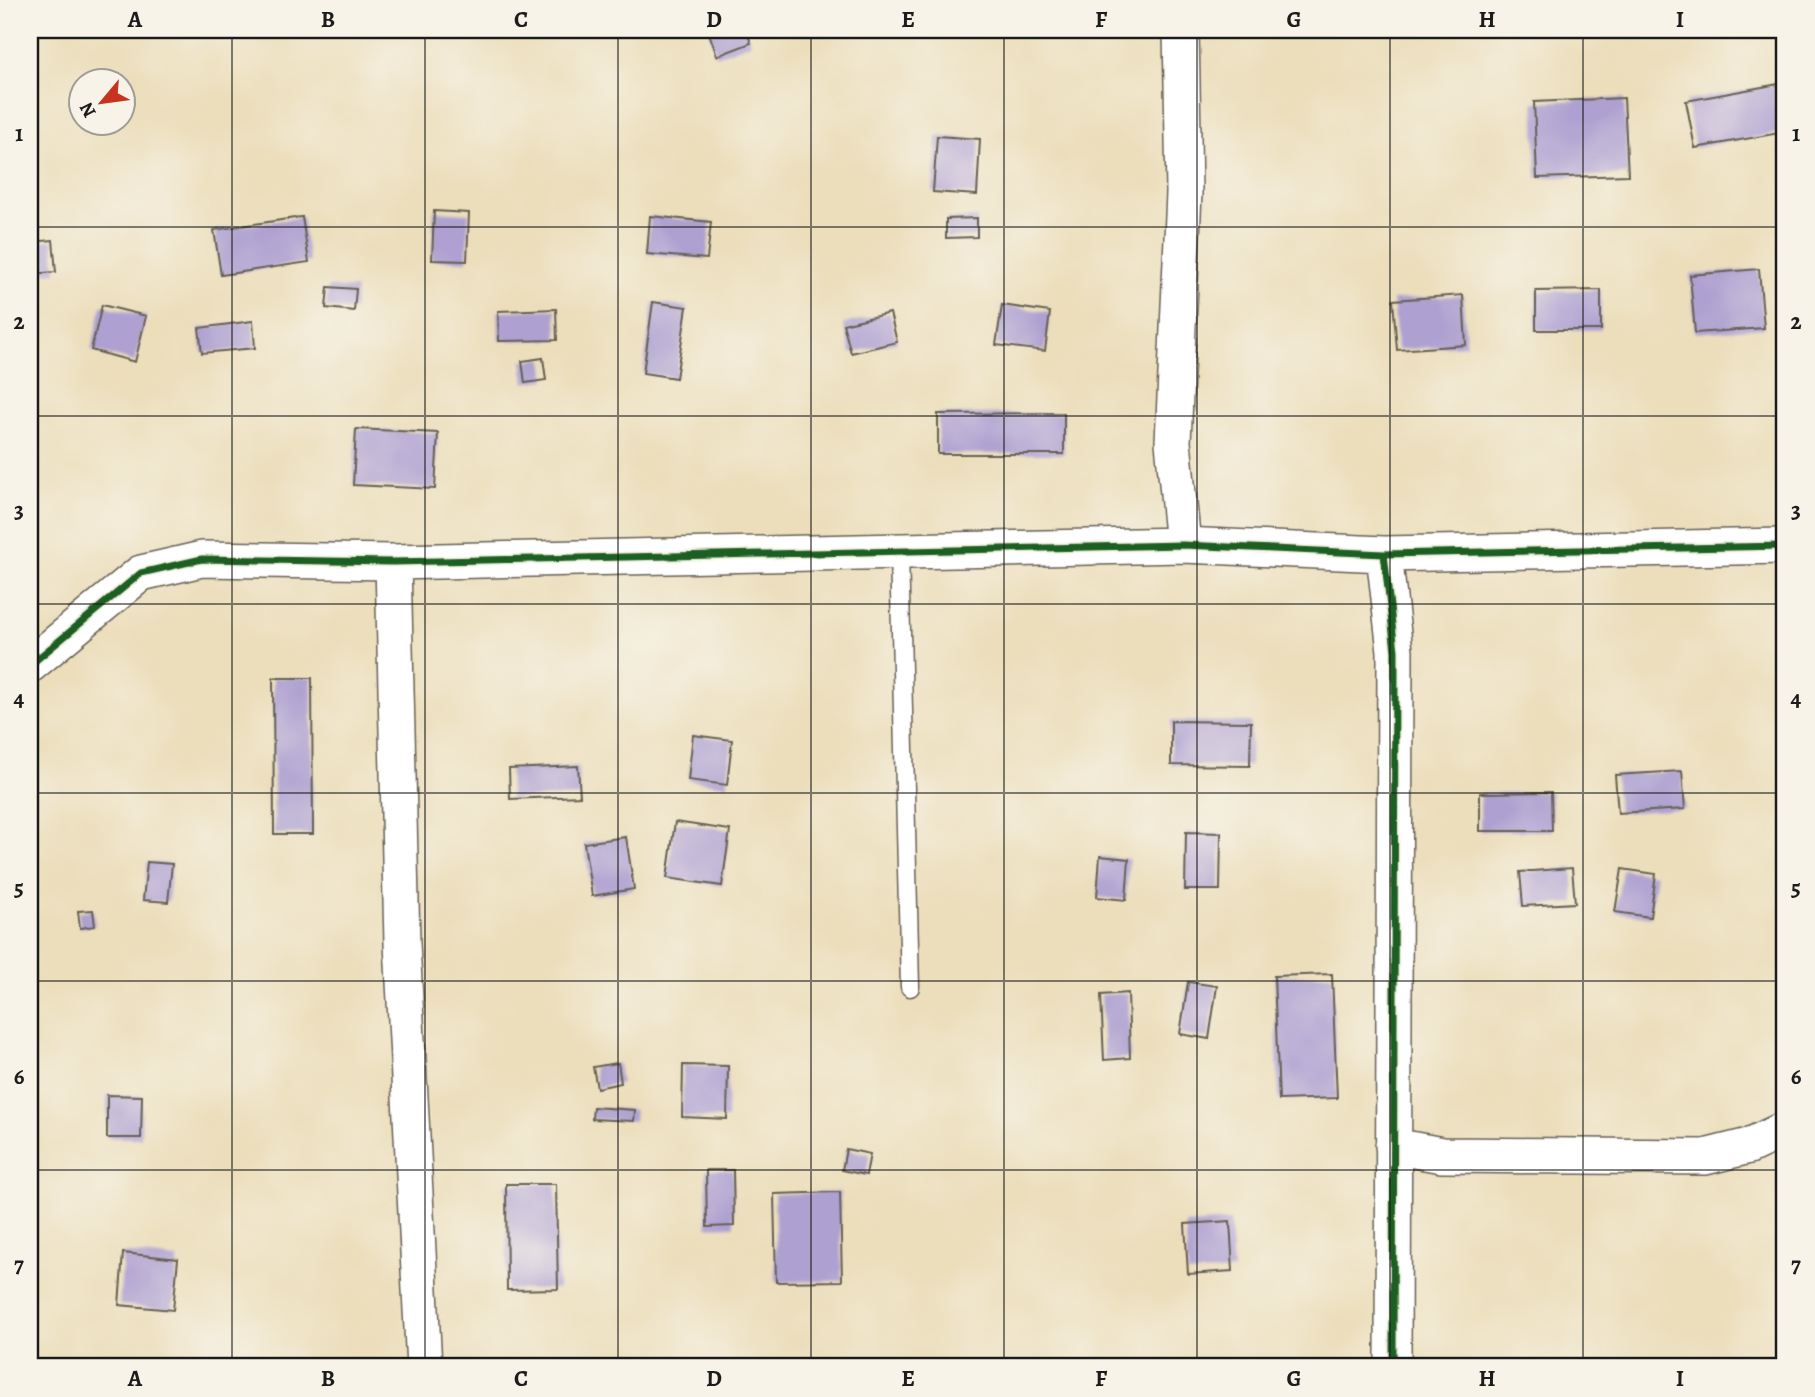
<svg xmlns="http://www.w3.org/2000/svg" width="1815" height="1397" font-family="Alegreya,serif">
  <rect width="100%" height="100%" fill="#f7f3e8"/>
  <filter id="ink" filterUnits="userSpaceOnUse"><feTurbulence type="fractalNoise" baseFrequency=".0143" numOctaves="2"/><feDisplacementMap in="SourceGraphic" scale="14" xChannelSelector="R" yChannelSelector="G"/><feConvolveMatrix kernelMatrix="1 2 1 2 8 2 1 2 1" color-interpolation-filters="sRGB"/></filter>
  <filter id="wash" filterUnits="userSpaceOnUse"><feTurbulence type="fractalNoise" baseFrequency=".00686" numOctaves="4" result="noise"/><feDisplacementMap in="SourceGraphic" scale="28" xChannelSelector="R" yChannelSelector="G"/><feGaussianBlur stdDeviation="1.57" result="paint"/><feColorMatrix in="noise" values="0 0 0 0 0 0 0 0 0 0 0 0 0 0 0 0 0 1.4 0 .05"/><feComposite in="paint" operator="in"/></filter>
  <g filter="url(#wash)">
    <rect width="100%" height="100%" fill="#ecdebb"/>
    <g id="blocks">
      <path fill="#aea1d1" d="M718,30H746L751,43L717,56L709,33Z
        M1784,83L1785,132L1695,148L1686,101Z
        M1624,98L1628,175L1537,178L1534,102Z
        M937,136L980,139L977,195L933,192Z
        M434,211L469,213L467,261L432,260Z
        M650,216L711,222L707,259L647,254Z
        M302,217L309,262L221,275L214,230Z
        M977,218V237L946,238V219Z
        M53,240L56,272L30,274V242Z
        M1759,269L1764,328L1695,333L1690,275Z
        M328,287L356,289L354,311L326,308Z
        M1601,290V330H1536V291Z
        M1463,295L1466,345L1397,350L1393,300Z
        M653,302L687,307L676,378L643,373Z
        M102,305L146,316L135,362L91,350Z
        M1002,305L1050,312L1045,351L996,345Z
        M556,309L557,340L499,341L498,311Z
        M890,313L897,342L851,353L843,324Z
        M253,321L255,348L202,353L199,328Z
        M543,358L546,380L525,383L522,361Z
        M1064,413V454H938V414Z
        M356,429L438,433L435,489L353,485Z
        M273,678H312L313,834H274Z
        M1171,721L1251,722L1250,766L1171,765Z
        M693,735L732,740L727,785L688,780Z
        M578,766L580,796L510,799L509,769Z
        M1682,771L1685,809L1618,813L1615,775Z
        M1551,792L1552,831H1480V793Z
        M675,822L730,830L722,886L667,878Z
        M1186,832L1221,833L1220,890H1185Z
        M626,837L634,889L592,896L584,843Z
        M1100,856L1129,859L1126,900L1097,897Z
        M147,862L172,864L168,902L143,900Z
        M1572,868L1575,903L1523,906L1520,872Z
        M1622,869L1656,874L1650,917L1615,912Z
        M93,910L95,926L80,928L78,911Z
        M1332,974L1337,1098L1279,1100L1274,976Z
        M1188,982L1217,986L1209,1039L1180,1034Z
        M1128,993L1130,1058L1104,1060L1101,995Z
        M618,1063L621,1083L597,1088L593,1067Z
        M683,1065L728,1066L727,1119L682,1117Z
        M107,1095L142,1096L141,1138H107Z
        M593,1107L635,1110L634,1121L592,1119Z
        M846,1149L870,1154L866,1175L842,1170Z
        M706,1170H733L734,1226L707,1227Z
        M506,1184H556L558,1289L507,1290Z
        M840,1192L842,1281L776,1282L774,1194Z
        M1230,1221L1233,1271L1188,1274L1185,1224Z
        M123,1253L178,1259L173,1310L119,1305Z"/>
    </g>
  </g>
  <g filter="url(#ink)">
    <use href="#blocks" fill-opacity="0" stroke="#656054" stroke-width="2"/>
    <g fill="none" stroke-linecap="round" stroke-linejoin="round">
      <defs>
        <path id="lane" d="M899,552L910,987"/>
        <path id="street" d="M1181,30L1184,193L1173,442L1183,545
          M1384,554L1395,651L1393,1367
          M393,562L402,943L424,1367
          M30,665L141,573L202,559L393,562L1183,545L1384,554L1785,546
          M1393,1146L1442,1155L1705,1157L1749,1146L1785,1129"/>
      </defs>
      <use href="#lane" stroke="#656054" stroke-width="21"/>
      <use href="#street" stroke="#656054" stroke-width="38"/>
      <use href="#lane" stroke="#fff" stroke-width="18"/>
      <use href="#street" stroke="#fff" stroke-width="35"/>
      <defs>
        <path id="cycleway" d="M1384,554L1395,651L1393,1367
          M30,665L141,573L202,559L393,562L1183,545L1384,554L1785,546"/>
      </defs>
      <use href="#cycleway" stroke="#f7f3e8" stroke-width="11"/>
      <use href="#cycleway" stroke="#1b5e20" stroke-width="7"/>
    </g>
  </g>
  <path fill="none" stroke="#1c1c1c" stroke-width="2" stroke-opacity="0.55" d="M232,30V1367M425,30V1367M618,30V1367M811,30V1367M1004,30V1367M1197,30V1367M1390,30V1367M1583,30V1367M30,227H1785M30,416H1785M30,604H1785M30,793H1785M30,981H1785M30,1170H1785"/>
  <rect width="1815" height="1397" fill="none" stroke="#f7f3e8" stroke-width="77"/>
  <g transform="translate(102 102) rotate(241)"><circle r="33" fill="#f7f3e8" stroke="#9f9d96" stroke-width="2"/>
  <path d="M0-5L12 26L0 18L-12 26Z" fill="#c8321e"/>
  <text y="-10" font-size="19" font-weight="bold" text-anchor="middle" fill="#1c1c1c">N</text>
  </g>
  <rect x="38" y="38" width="1738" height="1320" fill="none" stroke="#1c1c1c" stroke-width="2.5"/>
  <g font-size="23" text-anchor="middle" font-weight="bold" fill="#1c1c1c">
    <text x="135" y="27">A</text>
    <text x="328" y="27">B</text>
    <text x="521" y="27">C</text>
    <text x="714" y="27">D</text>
    <text x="908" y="27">E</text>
    <text x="1101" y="27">F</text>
    <text x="1294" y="27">G</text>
    <text x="1487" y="27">H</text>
    <text x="1680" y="27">I</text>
    <text x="19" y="141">1</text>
    <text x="1796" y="141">1</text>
    <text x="19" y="329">2</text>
    <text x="1796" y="329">2</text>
    <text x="19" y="518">3</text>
    <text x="1796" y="518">3</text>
    <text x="19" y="706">4</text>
    <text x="1796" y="706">4</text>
    <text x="19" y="895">5</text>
    <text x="1796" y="895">5</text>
    <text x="19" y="1084">6</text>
    <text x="1796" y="1084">6</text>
    <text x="19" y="1272">7</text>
    <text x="1796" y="1272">7</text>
    <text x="135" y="1386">A</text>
    <text x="328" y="1386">B</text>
    <text x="521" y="1386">C</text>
    <text x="714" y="1386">D</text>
    <text x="908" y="1386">E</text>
    <text x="1101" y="1386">F</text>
    <text x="1294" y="1386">G</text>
    <text x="1487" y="1386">H</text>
    <text x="1680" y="1386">I</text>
  </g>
</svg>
